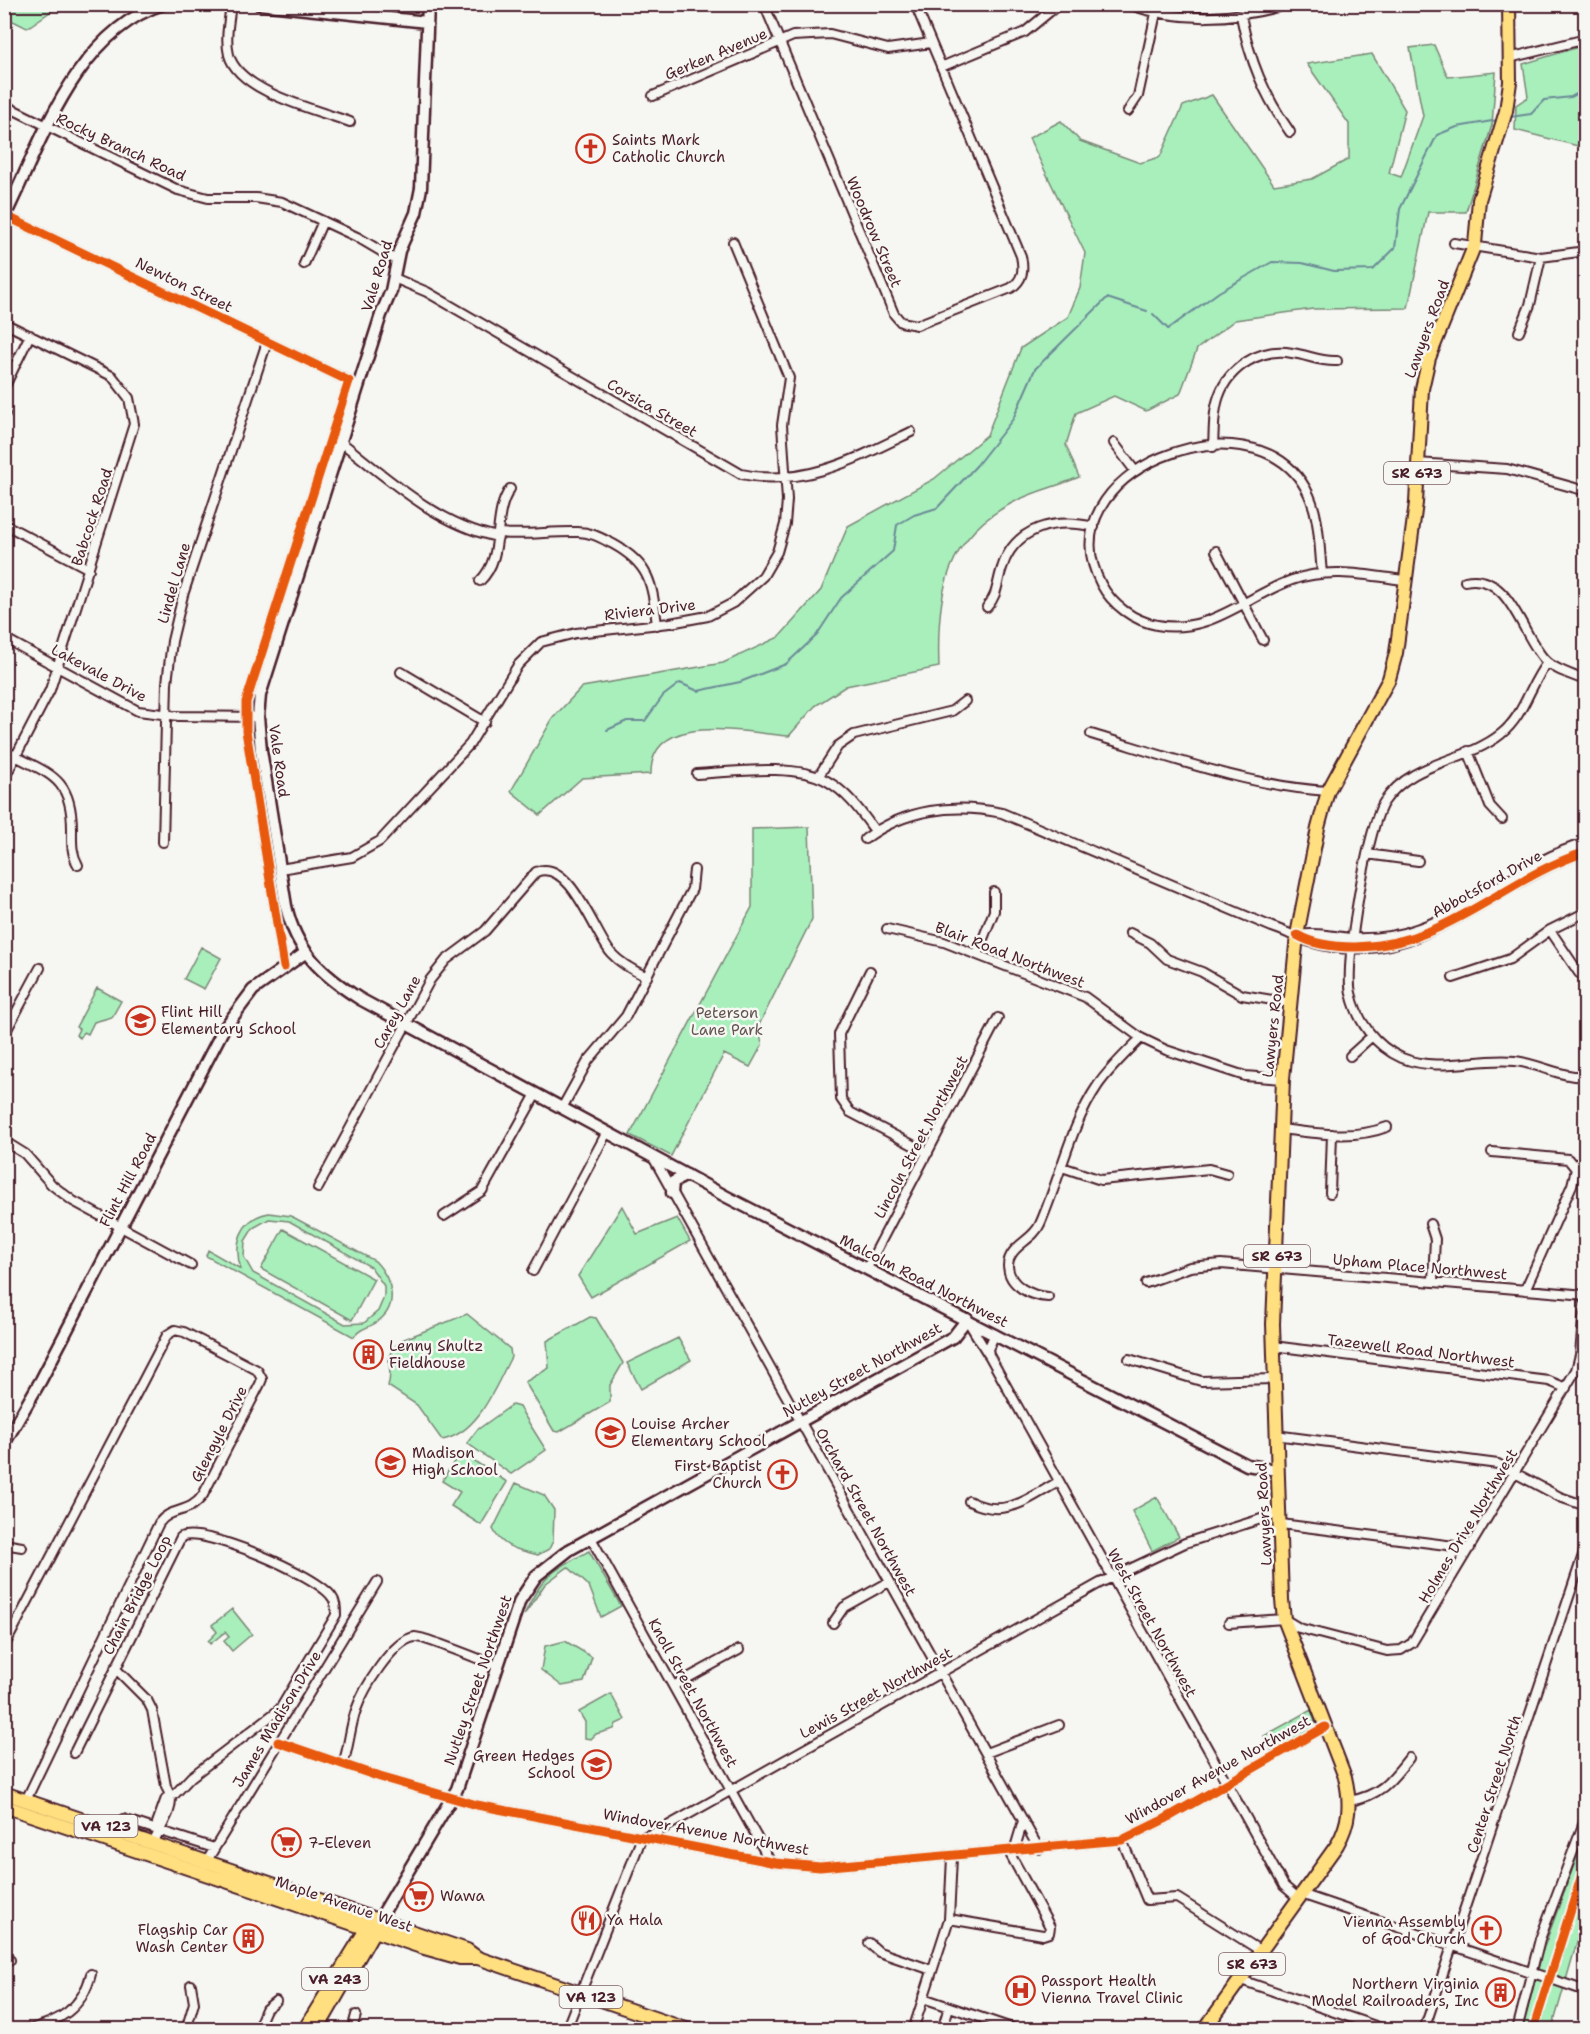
<svg xmlns="http://www.w3.org/2000/svg" width="1590" height="2034" font-family="'Shantell Sans',sans-serif">
  <rect width="100%" height="100%" fill="#f6f6f2"/>
  <filter id="ink" filterUnits="userSpaceOnUse"><feTurbulence type="fractalNoise" baseFrequency=".0167" numOctaves="2"/><feDisplacementMap in="SourceGraphic" scale="12" xChannelSelector="R" yChannelSelector="G"/><feConvolveMatrix kernelMatrix="1 2 1 2 8 2 1 2 1" color-interpolation-filters="sRGB"/></filter>
  <g filter="url(#ink)">
    <path fill="#a8efbc" stroke="#798774" stroke-width="1.5" fill-rule="evenodd" d="M4,5L5,4L60,5L27,28L5,17Z
      M1434,45L1448,77L1496,72L1492,125L1466,212H1428L1408,308L1313,309L1235,320L1197,349L1180,394L1146,411L1114,396L1076,413L1066,445L1079,477C1059,486 1038,490 1018,500C946,534 936,593 939,667L846,686L815,706L789,736C747,733 650,710 651,774L582,778L540,815L511,791L553,718L582,687L723,663L779,637L821,590L848,526L934,479L987,435L1021,348L1068,317L1080,288L1085,253L1029,138L1061,121L1080,141L1140,163L1160,157L1183,106L1212,95L1274,185L1312,179L1349,159V124L1307,64L1372,54L1405,110L1389,173L1401,177L1423,116L1410,48Z
      M1585,45V144L1578,146L1515,130L1516,105L1528,97L1523,64Z
      M809,827L812,919L759,1025L762,1045L750,1067L724,1054L671,1156L630,1135L752,907V829Z
      M201,947L221,958L204,989L184,979Z
      M97,988L121,1001L112,1017L94,1022L88,1034L84,1032L80,1038L76,1035L79,1029L76,1027Z
      M622,1206L637,1234L677,1218L690,1241L591,1297L578,1276Z
      M269,1213L291,1216L375,1261C392,1279 400,1306 377,1322C369,1328 359,1328 354,1337L206,1256L208,1250L241,1269C233,1245 240,1218 269,1213ZM269,1219L289,1221L371,1267L384,1286V1297L378,1311L364,1323L345,1324L253,1273L244,1257L245,1241L253,1228Z
      M283,1229L374,1279L352,1320L261,1269Z
      M467,1314L510,1349L511,1357C495,1387 479,1433 442,1440L417,1405L388,1386C395,1365 379,1358 402,1340Z
      M590,1317L596,1318L623,1363L610,1385V1402L559,1432L554,1431L525,1382L549,1368L547,1341Z
      M678,1338L691,1360L641,1389L627,1363Z
      M512,1405L519,1407L546,1450L511,1474L467,1443L477,1430Z
      M460,1452L507,1482L481,1525L451,1506L460,1492L442,1481Z
      M516,1483L544,1495L554,1510L553,1541L549,1549L538,1555C519,1550 502,1548 493,1529Z
      M1157,1497L1179,1537L1152,1551L1132,1511Z
      M589,1551L621,1606L601,1617L589,1586L568,1567L545,1584L524,1615C542,1575 552,1571 589,1551Z
      M232,1609L252,1634L232,1651L224,1641L229,1637L225,1632L210,1644L208,1641L217,1632L212,1625Z
      M565,1641L592,1657L584,1682L562,1686L541,1670L545,1646Z
      M611,1694L625,1720L616,1724L614,1729L596,1734L591,1739L585,1738V1722L579,1712Z
      M1311,1710L1315,1721L1312,1728L1272,1751L1264,1736Z
      M1585,1835V1914L1552,2029L1522,2030L1543,1950Z"/>
    <g fill="none" stroke-linecap="round" stroke-linejoin="round">
      <path stroke="#6c8a96" stroke-width="2" d="M1510,117L1531,114L1544,100L1571,97L1586,89
        M1153,314L1168,329L1219,292L1272,262L1302,263L1334,271L1373,270L1395,248L1400,209L1437,135L1457,127L1498,120
        M607,730L627,721H645L663,696L680,683L698,691L740,682L786,664L816,636L841,598L893,551L897,525L914,515L937,508L977,465L1013,419L1035,369L1107,298L1147,311"/>
      <defs>
        <path id="street" d="M231,4C229,21 225,39 229,55C239,92 317,110 350,122
          M764,4L894,314L901,322L917,325L1011,288C1023,280 1024,270 1021,256L915,4
          M1127,4C1182,23 1233,20 1289,4
          M1241,16C1250,61 1264,95 1290,132
          M1509,58L1586,39
          M941,67L1025,32L1059,4
          M653,96L793,36L830,34L888,49L931,43
          M4,105L178,190L208,198H256L282,202L357,237L396,260
          M1128,111L1138,96L1156,13
          M6,216L349,381L246,702V731L284,967
          M1454,243L1541,257L1586,251
          M304,264L323,221
          M394,278L427,292L741,474C803,488 858,458 911,432
          M4,323L112,376L129,398L134,424L50,690L4,779
          M1519,332L1530,305L1541,257
          M4,388L30,335
          M4,414H5
          M341,442C388,479 438,525 498,537
          M1114,443L1135,471
          M1213,447C1214,430 1213,412 1219,396C1229,367 1261,347 1292,353C1308,355 1320,362 1337,361
          M1417,463L1507,469L1586,491
          M4,524L89,569
          M499,533C525,536 551,531 578,532C591,532 601,538 613,544C651,565 652,584 657,625
          M1216,551L1263,640
          M1322,573C1319,546 1320,514 1306,489C1252,390 1042,472 1101,584C1112,605 1134,621 1157,625C1210,635 1246,596 1292,580C1329,567 1366,575 1404,580
          M480,581C506,556 491,516 510,489
          M1465,581C1510,571 1521,635 1545,660C1553,669 1570,674 1582,679
          M987,607C998,595 997,582 1002,568C1015,526 1056,518 1094,527
          M4,638L138,711L179,716L258,717
          M1547,663C1529,686 1524,716 1501,734C1465,763 1412,760 1384,802C1368,826 1344,963 1351,993C1357,1021 1375,1046 1402,1058C1439,1073 1477,1057 1515,1061C1537,1063 1565,1079 1586,1076
          M401,672L485,722
          M1091,734C1165,756 1252,787 1328,791
          M4,750C46,774 72,774 72,829C72,842 71,853 78,865
          M1468,751L1490,806L1502,819
          M697,774C733,772 795,763 827,781C848,793 861,812 875,831
          M818,777L838,746L854,735L952,711L965,701
          M865,839C905,809 954,803 1002,813L1272,927C1285,931 1297,938 1310,942C1417,975 1494,881 1586,852
          M163,842L167,683L172,641L183,595L267,342
          M1367,854L1418,861
          M280,869L352,857L380,841L470,744L518,665L541,642L576,633L670,623L708,616L733,603L763,576L777,552L785,524L787,500L782,425L789,378L733,242
          M887,929L944,942L1085,997L1141,1038L1166,1050L1245,1076L1283,1079
          M1550,930L1579,973
          M1130,933L1150,943L1167,959L1202,972L1242,995L1291,1003
          M1297,935C1316,932 1333,936 1351,938C1374,939 1398,936 1419,928C1478,908 1525,859 1586,843
          M977,954L994,911V892
          M870,971L839,1034L841,1099L850,1112L928,1153
          M1453,978L1510,959L1550,930L1586,912
          M4,1035L40,968
          M1350,1056L1372,1036
          M562,1108L588,1061L626,1016L692,889L694,870
          M1281,1129C1317,1133 1353,1140 1387,1127
          M4,1141L25,1154L52,1185L73,1201L191,1265
          M1492,1152L1568,1159L1576,1169L1572,1185L1525,1290
          M654,1159L1039,1849
          M1575,1165L1586,1159
          M1062,1167L1101,1180L1209,1169L1227,1174
          M318,1188L430,980L446,960L485,931L536,872C570,857 595,935 611,953C621,964 634,971 647,977
          M1330,1193L1332,1134
          M444,1216L482,1191L536,1094
          M1430,1224L1435,1239L1433,1281
          M867,1268L998,1018
          M533,1271L607,1132
          M1146,1283L1190,1267L1221,1264L1586,1295
          M1048,1297C1031,1296 1009,1286 1008,1266C1008,1246 1033,1241 1040,1224C1060,1179 1070,1126 1098,1085C1110,1068 1126,1053 1141,1038
          M967,1320L988,1354
          M995,1334L988,1349L989,1355L1284,1886L1298,1898
          M1273,1346L1549,1381L1566,1388
          M1129,1359L1201,1381L1273,1379
          M1275,1435L1498,1464L1560,1497L1586,1506
          M969,1501C1005,1519 1026,1500 1058,1482
          M1281,1524L1470,1548
          M591,1538L770,1861
          M4,1544L22,1547
          M833,1623L844,1607L889,1582
          M1229,1623L1284,1619L1299,1628L1387,1651L1401,1650L1412,1643L1576,1370L1580,1355L1585,1295
          M4,1647L167,1335L175,1330L184,1332L257,1370L262,1379L260,1384L203,1495C189,1515 172,1506 159,1523L26,1800
          M115,1668L147,1700L152,1710L166,1786C167,1790 169,1792 170,1795C175,1810 158,1830 154,1842
          M675,1685L739,1650
          M278,1742L380,1777L477,1805L776,1863L820,1867L1122,1840L1165,1819L1325,1727
          M74,1753L181,1537C203,1526 317,1575 332,1597C336,1602 336,1609 336,1615L280,1709L191,1777L175,1794L166,1798L157,1823L158,1830
          M986,1753L1059,1725
          M343,1764C349,1747 350,1727 356,1710C363,1690 392,1640 415,1637C423,1636 484,1661 497,1666
          M1349,1801C1380,1796 1391,1781 1409,1758
          M123,1819L214,1848
          M1122,1840L1147,1900L1177,1898L1261,1951
          M1014,1851L1023,1821
          M205,1864L377,1582
          M1301,1894L1586,1991
          M949,1919L1043,1935L1049,1933L1050,1927L1009,1852
          M869,1943L879,1952L932,1970
          M4,1964L10,1960
          M1241,1980L1387,2030
          M923,1998L1018,2030
          M4,2029L5,2030
          M26,2030C58,2023 83,2008 91,1974
          M186,2030L194,2003L191,1985
          M257,2030L266,2009L276,2001
          M352,2030L356,2015
          M566,2030L642,1837L657,1832L1100,1583L1185,1543L1280,1513
          M913,2030L949,1919L952,1857
          M942,2030L949,2007
          M1424,2030L1586,1546
          M1517,2030L1540,1939L1586,1817"/>
        <path id="secondary" d="M259,4L427,22
          M428,4L421,188L416,213L399,251L391,291L381,315L260,695L258,717L261,750L286,906C296,951 322,975 360,999L727,1197L1247,1465L1276,1470
          M4,218C41,143 75,33 163,4
          M672,1193L673,1182L687,1175
          M4,1444L41,1380L223,1030L253,990L305,953
          M379,1920L457,1789L520,1600L536,1576L569,1550L953,1337L967,1319"/>
        <path id="primary" d="M4,1793L467,1950L478,1958
          M4,1806L421,1947L460,1958H478L689,2030
          M304,2030L367,1928L373,1924
          M317,2030L378,1924
          M1204,2030L1337,1845C1350,1823 1351,1803 1345,1777L1284,1619L1282,1600L1273,1324L1283,1079L1297,935L1318,828L1328,791L1389,679L1396,653L1416,503L1422,389L1429,358L1475,244L1479,200L1506,111L1510,82L1509,4"/>
      </defs>
      <use href="#street" stroke="#4a1f2b" stroke-width="12"/>
      <use href="#secondary" stroke="#4a1f2b" stroke-width="15"/>
      <use href="#primary" stroke="#4a1f2b" stroke-width="16"/>
      <use href="#street" stroke="#f6f6f2" stroke-width="8"/>
      <use href="#secondary" stroke="#f6f6f2" stroke-width="10"/>
      <use href="#primary" stroke="#ffdf80" stroke-width="12"/>
      <defs>
        <path id="cycleway" d="M6,216L349,381L246,702V731L284,967
          M1297,935C1314,945 1334,947 1355,947C1448,946 1503,878 1586,852
          M278,1742L380,1777L477,1805L776,1863L820,1867L1122,1840L1165,1819L1325,1727
          M1533,2030L1586,1862"/>
      </defs>
      <use href="#cycleway" stroke="#f6f6f2" stroke-width="13"/>
      <use href="#cycleway" stroke="#e8590c" stroke-width="9"/>
    </g>
  </g>
  <defs>
    <symbol id="church-ring" viewBox="-11 -11 22 22"><circle r="9.5" fill="#f6f6f2" stroke="#c8321e" stroke-width="1.5"/><path d="M-1.2-6h2.4v3.5h3.3v2.4h-3.3V6h-2.4V-.1h-3.3v-2.4h3.3Z" fill="#c8321e"/></symbol>
    <symbol id="school-ring" viewBox="-11 -11 22 22"><circle r="9.5" fill="#f6f6f2" stroke="#c8321e" stroke-width="1.5"/><path d="M0-5L7-2L0 1L-7-2ZM-4 1L0 2.5L4 1V4Q0 6-4 4Z" fill="#c8321e"/></symbol>
    <symbol id="building-ring" viewBox="-11 -11 22 22"><circle r="9.5" fill="#f6f6f2" stroke="#c8321e" stroke-width="1.5"/><path d="M-4-6H4V6H1V3H-1V6H-4ZM-2.5-4.3h1.7v1.8h-1.7ZM.8-4.3h1.7v1.8H.8ZM-2.5-1h1.7V.8h-1.7ZM.8-1h1.7V.8H.8Z" fill="#c8321e"/></symbol>
    <symbol id="supermarket-ring" viewBox="-11 -11 22 22"><circle r="9.5" fill="#f6f6f2" stroke="#c8321e" stroke-width="1.5"/><path d="M-6-5.5h2.5l.6 2H6L4.5 2H-2.5L-4.4-4H-6ZM-1.5 3.2a1.3 1.3 0 1 0 .1 0ZM3 3.2a1.3 1.3 0 1 0 .1 0Z" fill="#c8321e"/></symbol>
    <symbol id="restaurant-ring" viewBox="-11 -11 22 22"><circle r="9.5" fill="#f6f6f2" stroke="#c8321e" stroke-width="1.5"/><path d="M-5-6h1v4h1v-4h1v4h1v-4h1v5L-1.5 .5V6h-2V.5L-5-1ZM5-6V6H3V1.5H1.5Q1.5-4 5-6Z" fill="#c8321e"/></symbol>
    <symbol id="hospital-ring" viewBox="-11 -11 22 22"><circle r="9.5" fill="#f6f6f2" stroke="#c8321e" stroke-width="1.5"/><path d="M-5-5h3v3.5h4V-5h3V5h-3V1.5h-4V5h-3Z" fill="#c8321e"/></symbol>
  </defs>
  <g fill-rule="evenodd">
    <use href="#church-ring" x="574" y="132" width="33" height="33"/>
    <use href="#school-ring" x="124" y="1004" width="33" height="33"/>
    <use href="#building-ring" x="352" y="1338" width="33" height="33"/>
    <use href="#school-ring" x="594" y="1416" width="33" height="33"/>
    <use href="#school-ring" x="374" y="1446" width="33" height="33"/>
    <use href="#church-ring" x="766" y="1458" width="33" height="33"/>
    <use href="#school-ring" x="580" y="1748" width="33" height="33"/>
    <use href="#supermarket-ring" x="270" y="1826" width="33" height="33"/>
    <use href="#supermarket-ring" x="402" y="1880" width="33" height="33"/>
    <use href="#restaurant-ring" x="570" y="1904" width="33" height="33"/>
    <use href="#church-ring" x="1470" y="1914" width="33" height="33"/>
    <use href="#building-ring" x="232" y="1922" width="33" height="33"/>
    <use href="#hospital-ring" x="1004" y="1974" width="33" height="33"/>
    <use href="#building-ring" x="1484" y="1976" width="33" height="33"/>
  </g>
  <g text-anchor="middle" dominant-baseline="central" stroke-width="5" stroke-linejoin="round" paint-order="stroke">
    <g fill="#f6f6f2" stroke="#7e6067" stroke-width="1.5">
      <rect x="1384" y="462" width="66" height="22" rx="4.5"/>
      <rect x="1244" y="1245" width="66" height="22" rx="4.5"/>
      <rect x="74.5" y="1815" width="63" height="22" rx="4.5"/>
      <rect x="1219" y="1953" width="66" height="22" rx="4.5"/>
      <rect x="302" y="1968" width="66" height="22" rx="4.5"/>
      <rect x="559.5" y="1986" width="63" height="22" rx="4.5"/>
    </g>
    <g font-size="14" font-weight="bold" fill="#4a1f2b">
      <text x="1417" y="473">SR 673</text>
      <text x="1277" y="1256">SR 673</text>
      <text x="106" y="1826">VA 123</text>
      <text x="1252" y="1964">SR 673</text>
      <text x="335" y="1979">VA 243</text>
      <text x="591" y="1997">VA 123</text>
    </g>
    <g font-size="15" fill="#4a1f2b" stroke="#f6f6f2">
      <text transform="translate(716 54) rotate(-23)">Gerken Avenue</text>
      <text transform="translate(121 147) rotate(25)">Rocky Branch Road</text>
      <text transform="translate(874 232) rotate(67)">Woodrow Street</text>
      <text transform="translate(377 276) rotate(-73)">Vale Road</text>
      <text transform="translate(184 285) rotate(26)">Newton Street</text>
      <text transform="translate(1427 329) rotate(-70)">Lawyers Road</text>
      <text transform="translate(652 408) rotate(30)">Corsica Street</text>
      <text transform="translate(92 517) rotate(-72)">Babcock Road</text>
      <text transform="translate(174 583) rotate(-74)">Lindel Lane</text>
      <text transform="translate(650 610) rotate(-7)">Riviera Drive</text>
      <text transform="translate(99 673) rotate(28)">Lakevale Drive</text>
      <text transform="translate(279 761) rotate(82)">Vale Road</text>
      <text transform="translate(1487 884) rotate(-29)">Abbotsford Drive</text>
      <text transform="translate(1010 955) rotate(21)">Blair Road Northwest</text>
      <text transform="translate(397 1012) rotate(-61)">Carey Lane</text>
      <text transform="translate(1273 1026) rotate(-84)">Lawyers Road</text>
      <text transform="translate(921 1137) rotate(-62)">Lincoln Street Northwest</text>
      <text transform="translate(128 1180) rotate(-62)">Flint Hill Road</text>
      <text transform="translate(1420 1267) rotate(5)">Upham Place Northwest</text>
      <text transform="translate(924 1281) rotate(27)">Malcolm Road Northwest</text>
      <text transform="translate(1421 1351) rotate(7)">Tazewell Road Northwest</text>
      <text transform="translate(862 1370) rotate(-29)">Nutley Street Northwest</text>
      <text transform="translate(219 1434) rotate(-63)">Glengyle Drive</text>
      <text transform="translate(866 1512) rotate(61)">Orchard Street Northwest</text>
      <text transform="translate(1264 1514) rotate(-93)">Lawyers Road</text>
      <text transform="translate(1468 1526) rotate(-59)">Holmes Drive Northwest</text>
      <text transform="translate(137 1595) rotate(-63)">Chain Bridge Loop</text>
      <text transform="translate(1152 1623) rotate(61)">West Street Northwest</text>
      <text transform="translate(478 1680) rotate(-71)">Nutley Street Northwest</text>
      <text transform="translate(693 1693) rotate(61)">Knoll Street Northwest</text>
      <text transform="translate(876 1693) rotate(-29)">Lewis Street Northwest</text>
      <text transform="translate(277 1719) rotate(-59)">James Madison Drive</text>
      <text transform="translate(1218 1770) rotate(-29)">Windover Avenue Northwest</text>
      <text transform="translate(1494 1784) rotate(-72)">Center Street North</text>
      <text transform="translate(706 1832) rotate(10)">Windover Avenue Northwest</text>
      <text transform="translate(344 1904) rotate(19)">Maple Avenue West</text>
    </g>
    <g font-size="15" fill="#4a1f2b" stroke="#f6f6f2" text-anchor="start">
      <text x="612" y="140">Saints Mark<tspan x="612" dy="17">Catholic Church</tspan></text>
      <text x="161" y="1012">Flint Hill<tspan x="161" dy="17">Elementary School</tspan></text>
      <text x="389" y="1346">Lenny Shultz<tspan x="389" dy="17">Fieldhouse</tspan></text>
      <text x="631" y="1424">Louise Archer<tspan x="631" dy="17">Elementary School</tspan></text>
      <text x="412" y="1453">Madison<tspan x="412" dy="17">High School</tspan></text>
      <text x="762" y="1466" text-anchor="end">First Baptist<tspan x="762" dy="17">Church</tspan></text>
      <text x="575" y="1756" text-anchor="end">Green Hedges<tspan x="575" dy="17">School</tspan></text>
      <text x="308" y="1843">7-Eleven</text>
      <text x="440" y="1896">Wawa</text>
      <text x="607" y="1920">Ya Hala</text>
      <text x="1466" y="1922" text-anchor="end">Vienna Assembly<tspan x="1466" dy="17">of God Church</tspan></text>
      <text x="228" y="1930" text-anchor="end">Flagship Car<tspan x="228" dy="17">Wash Center</tspan></text>
      <text x="1041" y="1981">Passport Health<tspan x="1041" dy="17">Vienna Travel Clinic</tspan></text>
      <text x="1479" y="1984" text-anchor="end">Northern Virginia<tspan x="1479" dy="17">Model Railroaders, Inc</tspan></text>
    </g>
    <g font-size="15" fill="#62534f" stroke="#f6f6f2">
      <text x="727" y="1013">Peterson<tspan x="727" dy="17">Lane Park</tspan></text>
    </g>
  </g>
  <rect width="1590" height="2034" fill="none" stroke="#f6f6f2" stroke-width="24"/>
  <rect x="12" y="12" width="1566" height="2010" fill="none" stroke="#4a1f2b" stroke-width="2" filter="url(#ink)"/>
</svg>
